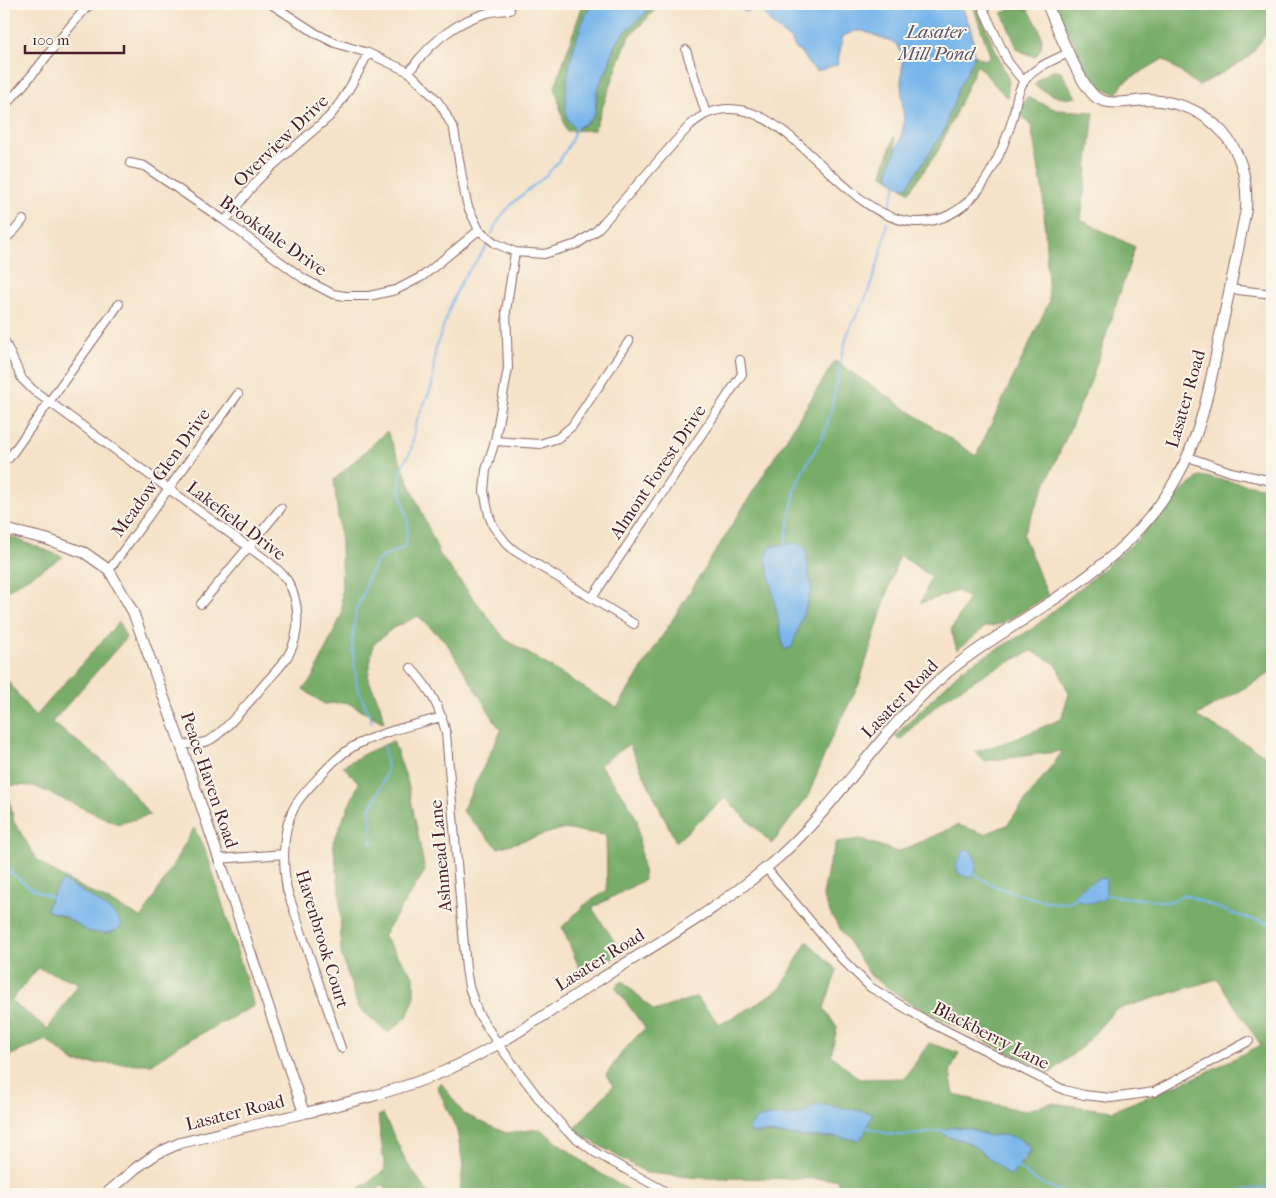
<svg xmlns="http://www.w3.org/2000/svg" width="1276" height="1198" font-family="'IM FELL French Canon',serif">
  <rect width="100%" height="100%" fill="#fbf7ec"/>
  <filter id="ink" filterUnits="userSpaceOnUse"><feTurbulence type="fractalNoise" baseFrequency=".02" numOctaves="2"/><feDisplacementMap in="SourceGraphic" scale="10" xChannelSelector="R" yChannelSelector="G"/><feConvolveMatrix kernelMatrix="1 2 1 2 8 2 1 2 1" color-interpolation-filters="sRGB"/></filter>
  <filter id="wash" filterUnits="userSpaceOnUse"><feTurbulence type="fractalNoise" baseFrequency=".0096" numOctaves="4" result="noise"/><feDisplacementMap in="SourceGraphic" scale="20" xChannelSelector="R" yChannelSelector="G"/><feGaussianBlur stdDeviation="1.12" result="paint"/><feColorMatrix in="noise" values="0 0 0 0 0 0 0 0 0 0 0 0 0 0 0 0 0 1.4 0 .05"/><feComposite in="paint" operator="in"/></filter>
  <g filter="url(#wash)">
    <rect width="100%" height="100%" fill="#f5e2c8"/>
    <path fill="#78ad69" stroke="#61664a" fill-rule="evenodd" d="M583,4H590L573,48L571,124L575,129L587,123L596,109L598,87L608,68L616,43L628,28L647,12L652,4H661L628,38L594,130L566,131L555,87Z
      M1055,4H1272V26L1248,58L1199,86L1163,59L1124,82L1117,94L1098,87L1087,72Z
      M977,7L1009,81L1007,98L977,65L938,151L909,192L882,174L894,136L896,152L892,158L907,187L945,129L949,112L953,106L957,91L974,55L985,60L990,55L974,9Z
      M1014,8L1028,9C1037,24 1050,41 1035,57L1018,50L1002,13Z
      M1054,70L1061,72L1076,97C1062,102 1046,92 1034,85L1041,77Z
      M1027,97L1057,110L1094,112L1081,220L1135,247L1091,381L1023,535L1048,596L1001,624L985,627L957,650L951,630L969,598L957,591L921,603L931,576L899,555L859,684L831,739L808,796L772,844L725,798L676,842L629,744L600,765L627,801L637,820L644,880L592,908L623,954L581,972L562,927L583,906L607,890L606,835L562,829L498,848L462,811L501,731L446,642L418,616L393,628L373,645L368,678L380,705L384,723L346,702L324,704L303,689L312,679L342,614L341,544L334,480L387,431L440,555L505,639L617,708L835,361L976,456L1049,302L1043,193L1031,126L1019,113Z
      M1200,476L1272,489V672L1196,716L1272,759V1194H841L837,1179L702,1178L646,1173L573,1130L613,1086L606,1075L623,1051L645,1028L615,987L623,981L654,1011L696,997L720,1024L750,1008L781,988L807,941L837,970L824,1008L837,1028L831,1055L859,1079L905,1078L929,1043L959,1053L950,1072L954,1095L1024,1111L1051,1103L1112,1111L1199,1076L1261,1045L1217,979L1115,1010L1084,1045L1050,1073L908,1002L871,976L831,915L823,896L829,863L837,842L860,839L898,852L958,825L985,834L1007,825L1063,751L985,761L975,752L1013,740L1061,719L1069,694L1056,664L1032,651L988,672L943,699L900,740L895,736L962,669L1032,629L1136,541L1172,500ZM819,1104L873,1113L866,1127C856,1130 846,1135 836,1137C809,1141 781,1132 754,1133L751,1124C768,1113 772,1118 790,1116C801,1115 810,1109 819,1104ZM954,1127L970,1129L989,1136L998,1135L1021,1140L1027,1144L1031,1149L1025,1160L1008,1176C997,1164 979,1147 964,1141C958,1138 951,1137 945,1136L942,1131Z
      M4,534L63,557L4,592Z
      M119,622L126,638L52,722L112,768L150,815L118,824L34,786L7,785L14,822L38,861L60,876L142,918L194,828L207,854L254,1006L176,1047L152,1064L76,1063L46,1040L4,1058V1029L7,1025L4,1020V676L35,717ZM64,881L77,888L112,913L85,929L69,919L46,910L51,897ZM38,968L79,983L48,1029L11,1001Z
      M393,741L408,783L425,871L383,936L414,977V999L407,1017L388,1033L358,1007L341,953L340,894L333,842L359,783L343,766L366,753Z
      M441,1083L464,1114L506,1133L540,1129L593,1169L635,1194H450L460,1191L463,1165L457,1131L437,1086Z
      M383,1114L407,1163L429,1194H390L384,1185L369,1194H352L385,1170L378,1116Z"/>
    <path fill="#78b6eb" stroke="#616a8b" d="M591,4H651C644,20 625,27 616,43C612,49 611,58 609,65C606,73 601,79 599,86C590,109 606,114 575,129C573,125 570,124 568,120C565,113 566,105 566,97C567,64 576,34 591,4Z
      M737,4H961L971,29L973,41L974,58L957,91L953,106L949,112L945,129L907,187H903L895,183L889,176V167L901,138L904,123L901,83L903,58L898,47L895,43L863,31H855L843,36L837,65L817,71L809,65L805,57L796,49L792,41L781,32L770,22L766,16L758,9H753L746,12L741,10Z
      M798,543L806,549L808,570L812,588L792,647L784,650L766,558L771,546Z
      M966,849L971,850L977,863L975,874L968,878L958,873L956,865L964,850Z
      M1100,878L1105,879L1106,881V894L1103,900C1094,904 1082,903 1074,898C1078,887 1090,883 1100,878Z
      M63,881C79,890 114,909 122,924C118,935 95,934 86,930C80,927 75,922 69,919C62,915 54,913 46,910C50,900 55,888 63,881Z
      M819,1104L873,1113C869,1122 866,1134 859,1140L836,1137H804L769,1133H754L749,1130C754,1110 784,1118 798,1115C806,1113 812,1106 819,1104Z
      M954,1127L970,1129L989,1136L998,1135L1011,1136L1021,1140L1031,1149L1011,1176C1005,1174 1001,1168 996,1164C988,1157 979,1150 971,1144C963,1138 950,1140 942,1133V1130Z"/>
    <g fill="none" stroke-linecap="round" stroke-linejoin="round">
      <path stroke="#78b6eb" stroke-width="2" d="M888,211L897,184
        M492,234C498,214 516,200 531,188C552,172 569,152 576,127
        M785,545C789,523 791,496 801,475C809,458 822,443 827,425C836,395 838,365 847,336C852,320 863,307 868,292C877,269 884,246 887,222
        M372,722L357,686L352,642L356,610L364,592L367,579L375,564L381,558L404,547L406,543L408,523L400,489L402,466L411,451L416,422L432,386L435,351L451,304L462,280L490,242
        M372,843L370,810L384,780L387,769L384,747
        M4,867L30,888L51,897
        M975,874C997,891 1025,896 1051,902C1062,904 1069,902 1077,898
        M1104,895L1169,902L1185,895L1236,915L1272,924
        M865,1127C871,1128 878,1131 884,1133C903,1138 925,1134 943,1130
        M1015,1165C1031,1180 1049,1188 1070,1194
        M1222,1194L1272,1186"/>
    </g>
  </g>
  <g filter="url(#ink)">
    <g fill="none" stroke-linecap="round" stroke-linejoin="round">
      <defs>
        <path id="street" d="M271,4L317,34L335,43L368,53L409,72L436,99L443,109L454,130L465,195L468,207L479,230L495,243L515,252L544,254L577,244L596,231L690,125C695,121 700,117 706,114C783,81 838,219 915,222C970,224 996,169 1011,124C1016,110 1015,94 1024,81C1035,67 1053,60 1069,53
          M981,4L1008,62L1024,82
          M686,50L706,114
          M409,72C433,38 468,11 510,10
          M4,106C36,75 59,36 90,4
          M130,163L144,166L225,221L304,279L333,294L345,296H369L396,290L423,276L479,230
          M225,221L256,182L270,168L329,117C346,97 357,76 368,53
          M4,240L15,230L23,220
          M515,252L506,311L508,368L495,441L486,470L484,491L489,515L493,526L506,543L515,551L634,624
          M1230,289L1272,294
          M4,340L22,379L33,390L265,559C273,565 281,572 287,580C300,601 301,632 289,654C281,668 267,680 257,693C246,705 222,735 208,741C200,744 189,744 181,745
          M495,441L540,444L558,438L572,426L629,341
          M1188,457L1231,472L1272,481
          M9,458L119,304
          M109,570L238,394
          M592,598L742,374L740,360
          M201,604L281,508
          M411,668C430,689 439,705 446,733L466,969L469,987L478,1013L498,1044L543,1104L567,1131L596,1153L670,1194
          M218,859L284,854
          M766,868L842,959L870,987L927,1021L1064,1090L1084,1095L1111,1098L1154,1092L1249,1041
          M341,1048L287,890C283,864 281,832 294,808C299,797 310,787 318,778C330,765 342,752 358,744C384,731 414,725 442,717"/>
        <path id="secondary" d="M4,529L46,539L85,553L109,570L133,612L181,745L304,1113
          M106,1194L136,1168L156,1154L180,1143C222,1133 263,1122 305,1113C347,1103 388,1093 428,1078C490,1054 544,1015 599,980C661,941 725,905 780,856C842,800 882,727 948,672C975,649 1005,632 1035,612C1090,577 1144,537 1176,479C1202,434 1210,384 1220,335C1229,293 1238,251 1246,209C1250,147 1212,103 1149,100C1133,100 1111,107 1097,98C1081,88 1055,23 1047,4"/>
      </defs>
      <use href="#street" stroke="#866362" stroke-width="10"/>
      <use href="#secondary" stroke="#866362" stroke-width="12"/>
      <use href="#street" stroke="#fff" stroke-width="8"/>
      <use href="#secondary" stroke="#fff" stroke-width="10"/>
    </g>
  </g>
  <g text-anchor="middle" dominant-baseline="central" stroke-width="4" stroke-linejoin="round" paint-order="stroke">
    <g font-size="18" fill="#4a1f2b" stroke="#fbf7ec">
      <text transform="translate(281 141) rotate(-44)">Overview Drive</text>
      <text transform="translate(273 236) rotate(35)">Brookdale Drive</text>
      <text transform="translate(1186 399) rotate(-74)">Lasater Road</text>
      <text transform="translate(658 472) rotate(-56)">Almont Forest Drive</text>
      <text transform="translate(161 473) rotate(-54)">Meadow Glen Drive</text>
      <text transform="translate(236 521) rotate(37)">Lakefield Drive</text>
      <text transform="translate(900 699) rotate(-46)">Lasater Road</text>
      <text transform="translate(209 780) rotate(71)">Peace Haven Road</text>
      <text transform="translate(441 856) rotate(-95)">Ashmead Lane</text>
      <text transform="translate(322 939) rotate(73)">Havenbrook Court</text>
      <text transform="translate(600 960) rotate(-32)">Lasater Road</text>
      <text transform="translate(991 1036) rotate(27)">Blackberry Lane</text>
      <text transform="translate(235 1113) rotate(-14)">Lasater Road</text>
    </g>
    <g font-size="19" font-style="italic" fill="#5a546e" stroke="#fbf7ec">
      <text x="936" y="32">Lasater<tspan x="936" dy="22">Mill Pond</tspan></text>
    </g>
  </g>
  <rect width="1276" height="1198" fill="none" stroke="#fbf7ec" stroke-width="20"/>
  <path d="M25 45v8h99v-8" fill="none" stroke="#4a1f2b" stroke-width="2.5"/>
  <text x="32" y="45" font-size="15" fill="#4a1f2b" stroke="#fbf7ec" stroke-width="4" paint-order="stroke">100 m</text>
</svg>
